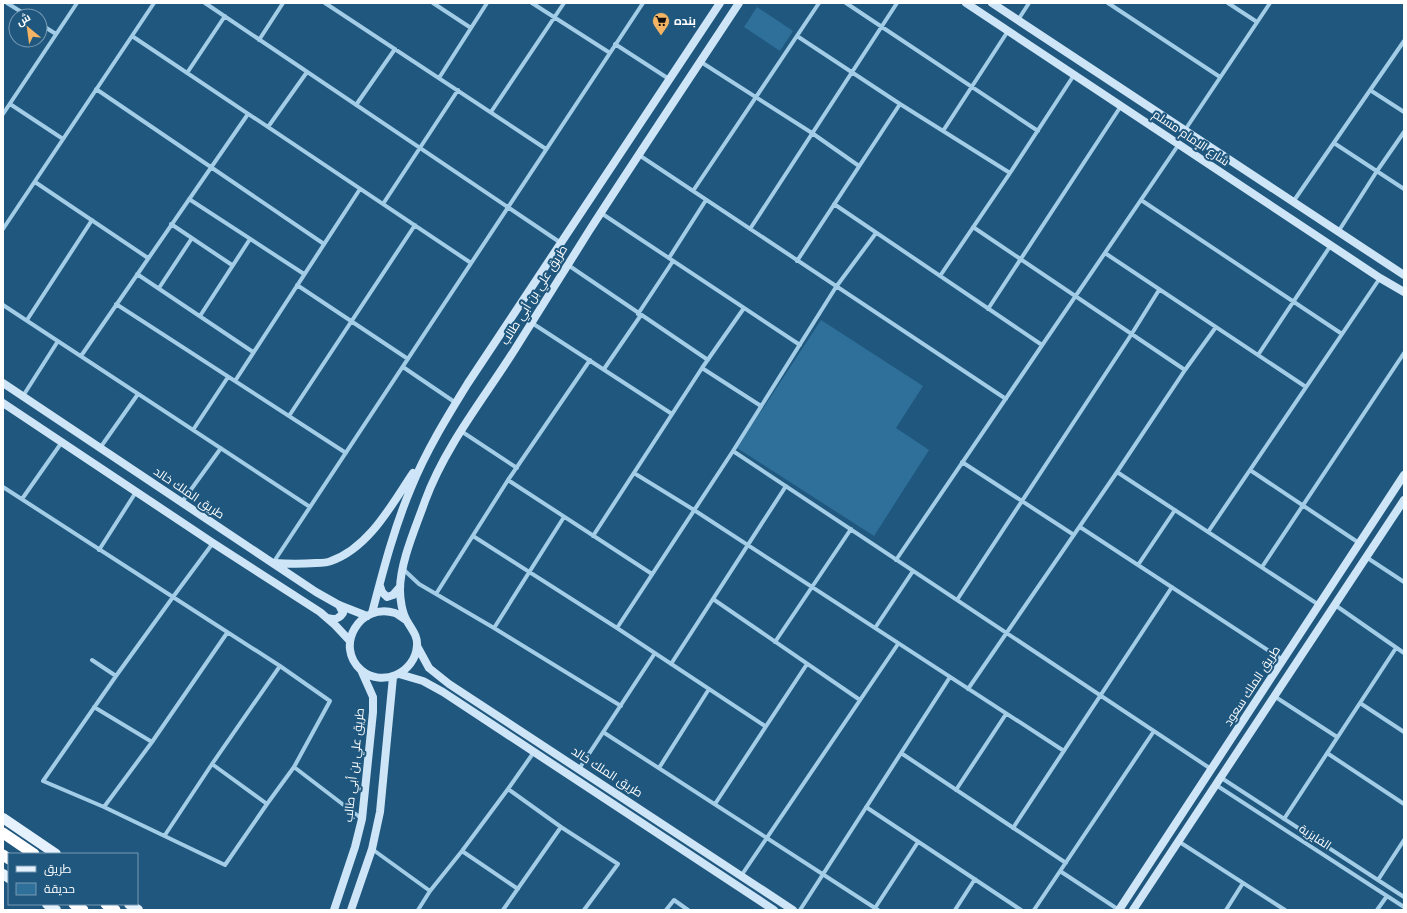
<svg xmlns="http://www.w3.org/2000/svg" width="1407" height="913" font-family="Helvetica,Cairo,sans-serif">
  <rect width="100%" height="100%" fill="#1f577e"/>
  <path fill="#2f709a" d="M757,7L793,31L780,51L744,27Z
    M821,320L923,386L896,428L929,450L874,536L737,448Z"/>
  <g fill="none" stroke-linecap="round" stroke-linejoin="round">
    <path stroke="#a3cde7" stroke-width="4" d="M7,3L28,16
      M205,3L561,243
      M325,3L546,149
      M433,3L471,28
      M532,3L610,53
      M846,3L1038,131
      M1108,3L1220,77
      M1228,3L1257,22
      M1018,20L1029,3
      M40,24L56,34
      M132,36L471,263
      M797,36L900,104L1010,173
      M259,40L283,3
      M615,44L669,79
      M701,62L812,133L859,166
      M187,73L225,16
      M439,78L487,3
      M96,89L324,244
      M1370,90L1404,112
      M10,104L63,139
      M356,105L395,49
      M491,112L564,3
      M3,114L77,3
      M268,127L307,72
      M1185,130L1270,3
      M943,131L1008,31
      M1334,143L1404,189
      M639,155L1006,399
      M35,182L148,258
      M693,191L819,3
      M189,199L304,274
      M1141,200L1342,334
      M1293,202L1404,41
      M383,204L458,90
      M834,204L1042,345
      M601,213L800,345
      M171,224L232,265
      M973,227L1185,370
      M3,229L154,3
      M750,229L897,3
      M1338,232L1377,171L1404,132
      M1105,253L1306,387
      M669,258L706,200
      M797,261L900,104
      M568,265L708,360
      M137,274L253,352
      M940,276L1010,173L1074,75
      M297,285L408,359
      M159,288L192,238
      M116,304L346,453
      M3,305L310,507
      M988,309L1121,106
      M638,314L673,261
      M200,316L250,239
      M27,320L92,220
      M532,323L672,414
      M1258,355L1331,245
      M81,356L248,114
      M403,367L456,403
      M702,368L761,406
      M604,369L641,315
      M235,381L360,189
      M23,396L58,341
      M289,416L415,225
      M193,430L228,377
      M461,431L517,468
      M100,448L138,394
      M733,451L1211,769
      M962,462L1074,535
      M1250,470L1359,543
      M1117,472L1319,605
      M634,473L694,510L1064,751
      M508,480L652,574
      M3,487L173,597L213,543
      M22,499L62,442
      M182,502L221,448
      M1080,527L1283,660
      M1208,532L1380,278
      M473,536L617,628L765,726
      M593,536L702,368L744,308
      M99,550L136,492
      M1366,557L1404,582
      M896,560L1179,144
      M273,563L643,3
      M1138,565L1175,510
      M1262,567L1404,353
      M403,569L419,584L494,628L621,706
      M436,594L508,480L590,360
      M173,597L280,666L330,701L294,767L267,804L225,865L104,807L43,781L116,676Z
      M713,599L860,700
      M957,600L1131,335L1159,290
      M1335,605L1404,653
      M494,628L564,517
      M617,628L733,451L836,287L876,233
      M875,628L913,571
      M775,642L851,529
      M92,660L116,676
      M671,664L786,486
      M968,689L1117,472L1185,370L1216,327
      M1274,696L1337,737
      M1360,703L1404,732
      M94,707L152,742
      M603,732L878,910
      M901,753L1066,863
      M1327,753L1404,804
      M212,764L267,804
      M294,767L362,819
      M659,768L709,689
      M579,769L655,653
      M1220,777L1404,897
      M1216,785L1404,907
      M508,789L534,752
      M956,790L1006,714
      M715,804L807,664
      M104,807L152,742L227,633
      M866,807L1021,910
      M1284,819L1396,648
      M1013,828L1172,587
      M165,835L212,764L280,666
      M1178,841L1285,910
      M372,849L430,891
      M462,851L518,889
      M1060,871L1119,910
      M741,876L898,644
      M1378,880L1404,840
      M875,908L918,842
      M418,910L430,891L462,851L508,789L561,827L618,864L584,910
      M503,910L561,827
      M666,910L674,900L688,910
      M800,910L950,677
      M955,910L975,879
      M1034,910L1154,731
      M1226,910L1243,883
      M1377,910L1387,896"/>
    <path stroke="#cde5f6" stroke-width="8" d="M966,3L1380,278L1404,292
      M992,3L1404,275
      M3,383L316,592L339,605L367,616
      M3,403L213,543L320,612L335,625L350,641
      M274,563C288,564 302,564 316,563C321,563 327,563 331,561C369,548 392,504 413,473
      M380,586L382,592L387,597L393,595L400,587
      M372,613C383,571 394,528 411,488C426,451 447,417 468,383L720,3
      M328,618C335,620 339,619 343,613L339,605
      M406,620C403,618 399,615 395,613C360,602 334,646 361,670C382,688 415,673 417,646C418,636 412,630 407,621C402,613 400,599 400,590C400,562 416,527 425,501C446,444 486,396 517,346C541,308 565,269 589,231C638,155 689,79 739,3
      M417,646L429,668L449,684L793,910
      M399,674L423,681L443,692L774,910
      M334,910L355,847L362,819L373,712V697L361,670
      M351,910L372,849L380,812L393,677
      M1119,910L1404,475
      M1133,910L1404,500"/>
    <path stroke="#e5f2fd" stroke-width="10" d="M3,818L56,854
      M3,874L9,878
      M47,904L56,910
      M129,904L138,910"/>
    <path stroke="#fff" stroke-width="11" d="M3,833L34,854
      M3,855L9,859
      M74,904L83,910
      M106,904L115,910"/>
  </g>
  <defs>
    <symbol id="supermarket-pin" viewBox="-11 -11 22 30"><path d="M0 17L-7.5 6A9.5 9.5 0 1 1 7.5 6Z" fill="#f5b463" stroke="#1f577e"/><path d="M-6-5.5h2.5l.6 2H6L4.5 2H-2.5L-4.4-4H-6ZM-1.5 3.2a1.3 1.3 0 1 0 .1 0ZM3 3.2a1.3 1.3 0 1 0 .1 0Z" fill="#111"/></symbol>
  </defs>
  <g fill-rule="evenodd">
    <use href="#supermarket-pin" x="651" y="11" width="20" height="27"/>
  </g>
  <g text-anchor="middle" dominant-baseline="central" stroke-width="4" stroke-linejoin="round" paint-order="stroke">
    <g font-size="12" font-weight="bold" fill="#fff" stroke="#1f577e" text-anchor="start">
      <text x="674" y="21">بنده</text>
    </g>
    <g font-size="12" fill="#fff" stroke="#1f577e">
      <text transform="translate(1191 138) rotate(34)">شارع الإمام مسلم</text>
      <text transform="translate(534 295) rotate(-58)">طريق علي بن أبي طالب</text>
      <text transform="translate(189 493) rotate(34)">طريق الملك خالد</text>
      <text transform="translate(1252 686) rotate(-57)">طريق الملك سعود</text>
      <text transform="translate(354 765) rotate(-84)">طريق علي بن أبي طالب</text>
      <text transform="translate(607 772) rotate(33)">طريق الملك خالد</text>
      <text transform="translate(1315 837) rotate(33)">الفايزية</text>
    </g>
  </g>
  <rect width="1407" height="913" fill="none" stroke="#ffffff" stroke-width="8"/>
  <rect x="8" y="853" width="130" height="52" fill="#1f577e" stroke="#799ab2"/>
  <rect x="16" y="866" width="20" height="6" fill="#e5f2fd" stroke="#799ab2"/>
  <text x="44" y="873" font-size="12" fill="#ffffff">طريق</text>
  <rect x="16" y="883" width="20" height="12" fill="#2f709a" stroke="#799ab2"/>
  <text x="44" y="893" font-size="12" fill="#ffffff">حديقة</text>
  <g transform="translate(28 28) rotate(331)"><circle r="19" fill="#1f577e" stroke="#799ab2"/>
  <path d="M0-3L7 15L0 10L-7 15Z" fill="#f5b463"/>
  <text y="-6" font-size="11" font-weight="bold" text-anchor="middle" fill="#ffffff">ش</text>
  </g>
</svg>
